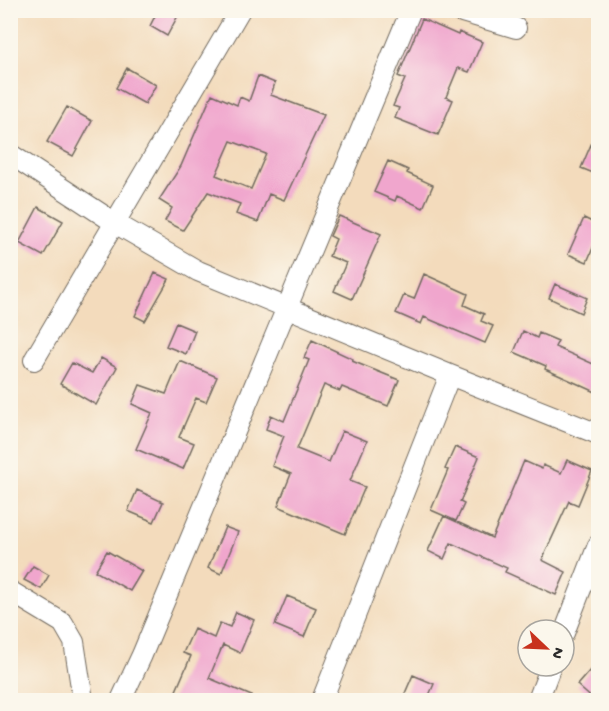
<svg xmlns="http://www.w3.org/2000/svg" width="609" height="711" font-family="'Gochi Hand',sans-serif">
  <rect width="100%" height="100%" fill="#fbf7ec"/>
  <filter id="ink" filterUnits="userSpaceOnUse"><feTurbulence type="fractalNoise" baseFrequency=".0167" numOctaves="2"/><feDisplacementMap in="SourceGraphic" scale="12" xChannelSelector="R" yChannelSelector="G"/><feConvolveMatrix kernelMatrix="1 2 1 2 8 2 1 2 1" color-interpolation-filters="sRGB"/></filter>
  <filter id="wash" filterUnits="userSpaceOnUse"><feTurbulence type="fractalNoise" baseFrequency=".008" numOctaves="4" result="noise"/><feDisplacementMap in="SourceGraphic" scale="24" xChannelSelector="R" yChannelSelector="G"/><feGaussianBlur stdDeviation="1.35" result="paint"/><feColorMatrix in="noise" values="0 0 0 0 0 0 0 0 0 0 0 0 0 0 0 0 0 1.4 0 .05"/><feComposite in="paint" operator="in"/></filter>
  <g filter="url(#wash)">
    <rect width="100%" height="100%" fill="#f3dbbc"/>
    <g id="blocks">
      <path fill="#f0a6cd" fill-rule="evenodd" d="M158,10H181L167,36L150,26Z
        M422,19L458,35L459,32L482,42L469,72L458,68L446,97L453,100L438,135L395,118L399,108L393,106L405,79L398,76Z
        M127,68L156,85L145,104L116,88Z
        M258,76L275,83L271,95L324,115L284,200L269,194L258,222L236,214L240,204L208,192L183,230L165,221L172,208L159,200L181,166L212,94L237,105L240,97L249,101ZM231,141L266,154L251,189L216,175Z
        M67,107L92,121L73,156L47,142Z
        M598,128V175L581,168Z
        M388,161L408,170L407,173L433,185L423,208L397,196L395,201L374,192Z
        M38,207L63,221L43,256L19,243Z
        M339,216L381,234L352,299L334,291L346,263L329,256L336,239L330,236Z
        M584,218L598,225V236L587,262L568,254Z
        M155,273L169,279L145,321L135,316Z
        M424,274L468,294L464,305L484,314L481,321L493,326L485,343L424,317L421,324L396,313L404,295L414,299Z
        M555,284L587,298L581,313L549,298Z
        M176,323L195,331L186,354L166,346Z
        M523,331L537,338L539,333L558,341L555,347L598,366V393L545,369L546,366L514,352Z
        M312,340L353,359L352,361L399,380L388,406L342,387L340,391L324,385L297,449L329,462L342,431L367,441L350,481L365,487L345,534L278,506L291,474L272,466L284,436L266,429L271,415L284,421L309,360L304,358Z
        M101,358L117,367L96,405L60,384L72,363L92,373Z
        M180,361L217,377L206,402L196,398L179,437L194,443L183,469L136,449L152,413L132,404L140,385L166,394Z
        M455,447L479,457L460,502L464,504L456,521L431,510L448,470L445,469Z
        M567,460L592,471L578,505L569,501L542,560L566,572L556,595L505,572L507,568L451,543L444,559L428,551L444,516L492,538L524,461L542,469L543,465L561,473Z
        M137,490L163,502L154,522L128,511Z
        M225,527L238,532L221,574L208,568Z
        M107,551L142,571L130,591L95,571Z
        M33,566L49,575L41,589L24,580Z
        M287,596L316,608L304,637L275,625Z
        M236,612L254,620L240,653L223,645L209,678L261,700H172L191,656L183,653L194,629L214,638L220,623L230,627Z
        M598,661V700H594L577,685Z
        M413,675L434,684L427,700H402Z"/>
    </g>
  </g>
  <g filter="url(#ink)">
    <use href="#blocks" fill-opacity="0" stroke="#71695e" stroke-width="1.5"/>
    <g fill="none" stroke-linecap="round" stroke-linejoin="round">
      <defs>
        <path id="minor" d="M455,10L516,28
          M10,154L115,223L198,271L450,375L598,434
          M34,360L240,10
          M10,591L63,623L74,642L83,700
          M564,633L598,545
          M121,700L142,655L411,10
          M322,700L450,375
          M538,700L551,666"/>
      </defs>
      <use href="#minor" stroke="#71695e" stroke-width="22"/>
      <use href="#minor" stroke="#fff" stroke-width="20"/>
    </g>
  </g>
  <rect width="609" height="711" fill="none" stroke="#fbf7ec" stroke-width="36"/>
  <g transform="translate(546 648) rotate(113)"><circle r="28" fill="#fbf7ec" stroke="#a8a59f" stroke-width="1.5"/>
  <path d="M0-4.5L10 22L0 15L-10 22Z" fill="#c8321e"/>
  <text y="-9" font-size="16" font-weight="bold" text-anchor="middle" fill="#2b2b2b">N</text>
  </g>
</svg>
